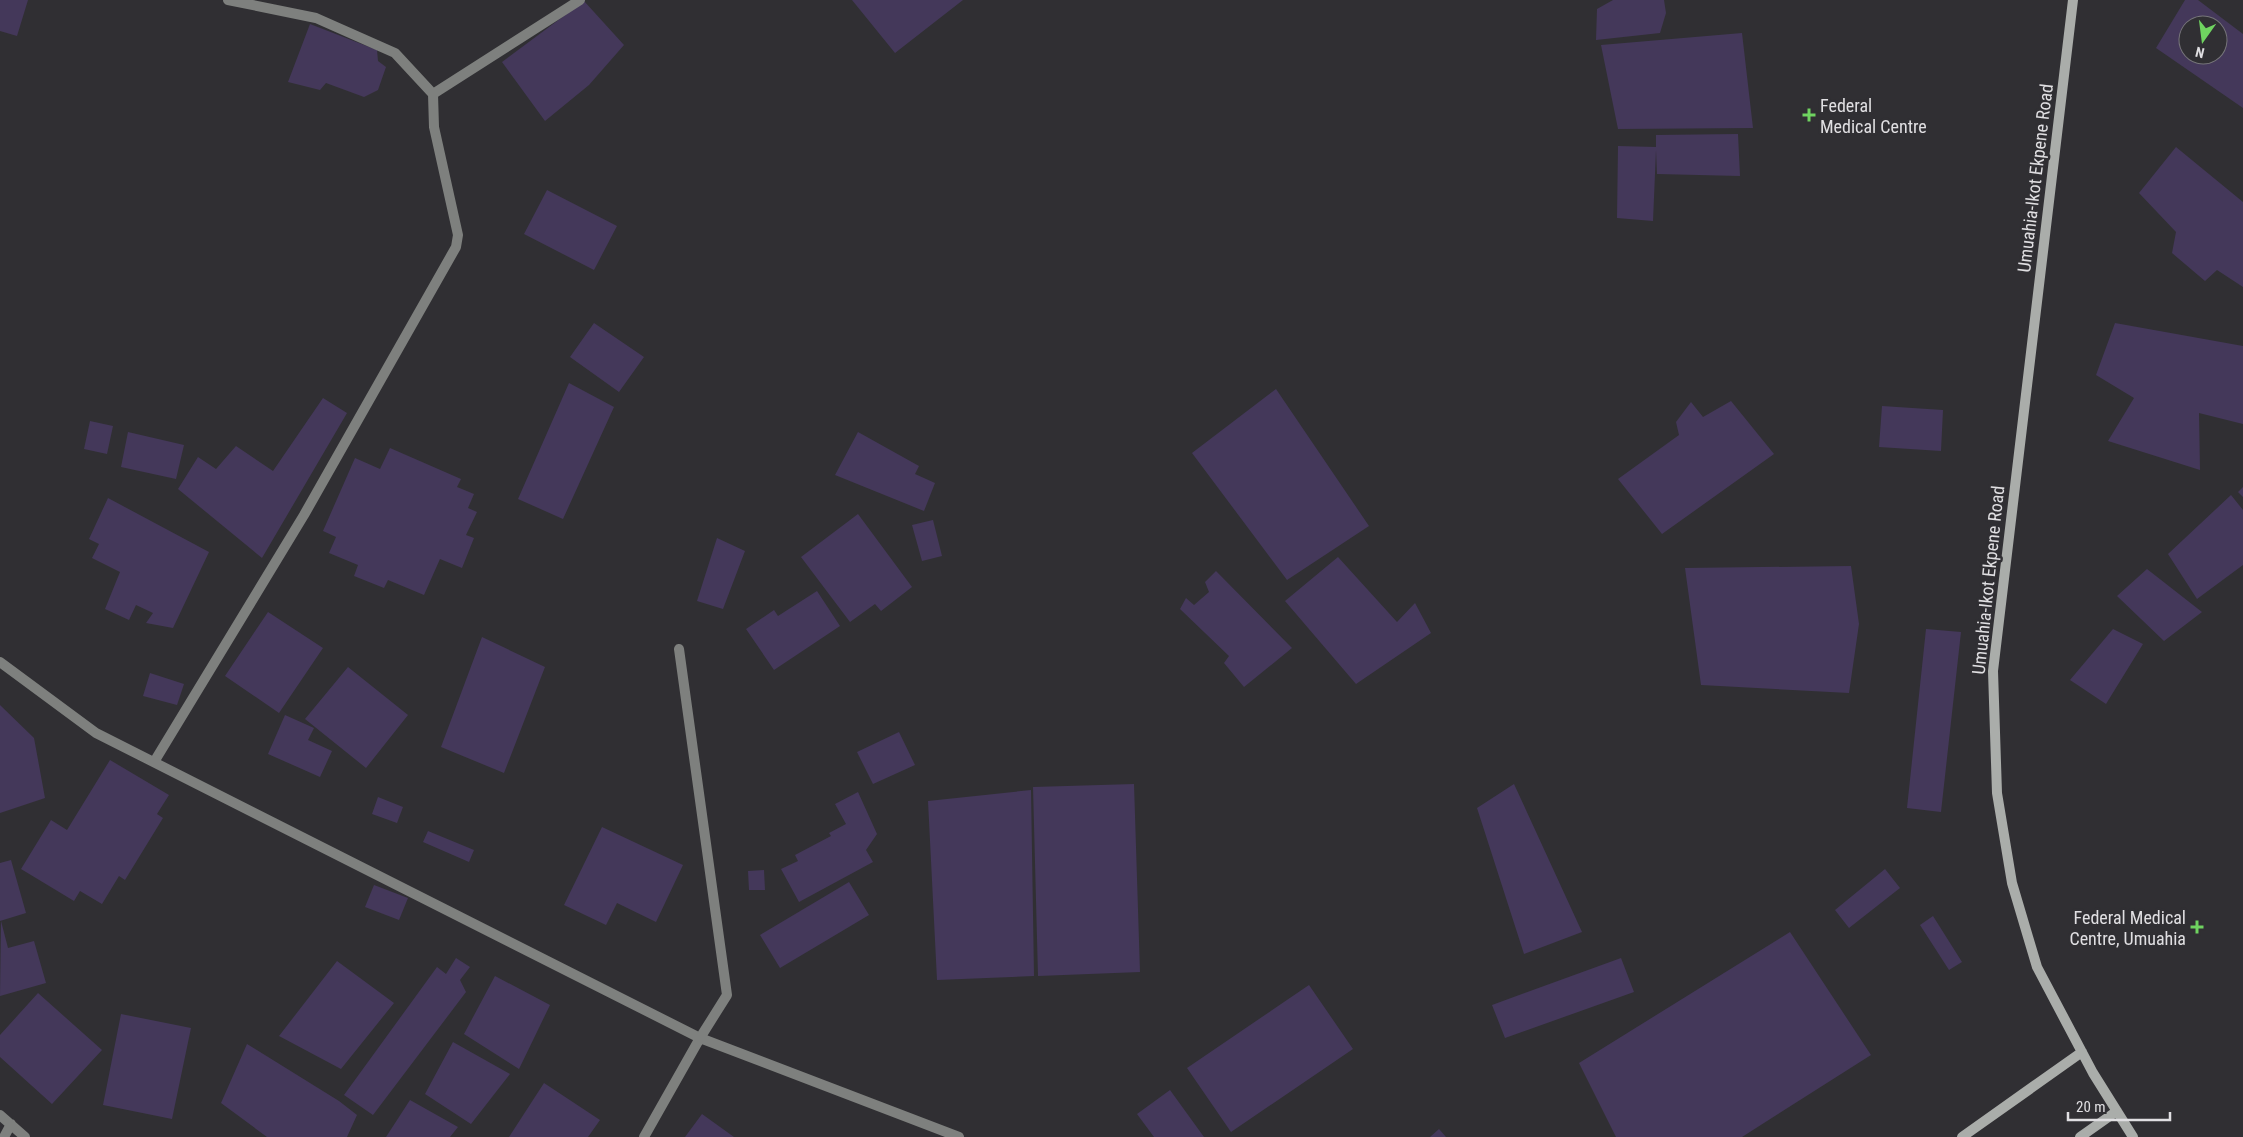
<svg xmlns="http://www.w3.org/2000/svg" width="2243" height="1137" font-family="'Roboto Condensed',sans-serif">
  <rect width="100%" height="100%" fill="#302f33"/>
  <path fill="#44385a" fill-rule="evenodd" d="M0,0H28L17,36L0,31Z
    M852,0H963L895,53Z
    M1613,0H1664L1666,13L1660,33L1596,40L1597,9Z
    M2185,0H2198L2243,34V108L2156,48ZM2188,25H2218V55H2188Z
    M584,1L624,45L589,85L545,121L502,62Z
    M310,24L377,50L378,61L386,67L378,90L364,97L326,83L320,90L288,82Z
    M1742,33L1753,128L1618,129L1601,45Z
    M1738,134L1740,176L1657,174L1656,150L1653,221L1617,218L1618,146L1656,147V135Z
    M2176,147L2243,202V287L2217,270L2205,281L2172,253L2176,232L2139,193Z
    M547,190L617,226L594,270L524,234Z
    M594,323L644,357L619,392L570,357Z
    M2115,323L2243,346V424L2199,413L2200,470L2108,441L2134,398L2096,375Z
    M569,383L614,407L563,519L518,499Z
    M1276,389L1369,526L1287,580L1192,453Z
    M323,398L347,413L262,558L178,489L198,457L216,469L236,446L273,471Z
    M1731,401L1774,454L1662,534L1618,479L1679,435L1676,422L1691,402L1703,417Z
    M1882,406L1943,410L1941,451L1879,447Z
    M90,421L113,426L107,454L84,449Z
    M128,432L184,445L176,479L121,467Z
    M858,432L919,466L915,474L935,483L924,511L835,475Z
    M390,448L461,479L457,487L474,494L468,508L477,512L466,535L474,538L462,568L440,559L424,595L388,580L384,588L354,576L358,565L329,553L336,537L323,531L355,458L380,469Z
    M2243,487V497L2238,492Z
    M2231,495L2243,510V565L2197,599L2168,554Z
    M108,498L209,552L173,628L146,623L153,613L136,605L129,620L105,609L120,572L92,558L99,544L89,539Z
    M858,514L912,587L881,611L875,604L850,622L801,557Z
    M933,520L942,556L922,561L912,525Z
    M717,538L745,551L723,609L697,601Z
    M1338,557L1397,622L1415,603L1431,633L1356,684L1285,601Z
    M1851,566L1859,624L1849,693L1701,685L1685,568Z
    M2147,569L2202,612L2164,641L2117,596Z
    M1216,571L1292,648L1244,687L1224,663L1229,656L1180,609L1186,598L1194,605L1209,592L1205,582Z
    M817,591L840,626L774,670L746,629L774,610L778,616Z
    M268,612L323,648L279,713L225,676Z
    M1926,629L1961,632L1941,812L1907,808Z
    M2113,629L2143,644L2106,704L2070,680Z
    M482,637L545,667L504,773L441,747Z
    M348,667L408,715L366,768L305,719Z
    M150,673L184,684L177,705L143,696Z
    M0,705L34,738L45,798L0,813Z
    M285,715L314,728L308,740L332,751L320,777L268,754Z
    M899,732L915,765L873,784L857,752Z
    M110,760L169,795L157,814L163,818L125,880L119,876L102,904L80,891L74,901L21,869L51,820L67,830Z
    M1134,784L1140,972L1038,976L1033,787Z
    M1514,784L1582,932L1524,954L1477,808Z
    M1031,790L1034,976L937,980L928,801Z
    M858,792L877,834L866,850L873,862L799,902L781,869L798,861L795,855L831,836L829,833L846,824L835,804Z
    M378,797L403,807L397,823L372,814Z
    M602,827L683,865L656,922L617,903L606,925L564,905Z
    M428,831L474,850L469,862L423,842Z
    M11,860L26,913L0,921V863Z
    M1885,869L1900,888L1849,928L1835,910Z
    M764,870L765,890H749L748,871Z
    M849,882L869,915L780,968L760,935Z
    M374,885L408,898L399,920L365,907Z
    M1933,916L1962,962L1949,970L1920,925Z
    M1,921L8,948L34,941L46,983L0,996Z
    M1790,932L1871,1055L1742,1137H1616L1579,1063Z
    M456,958L470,967L460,980L466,992L373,1115L344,1095L437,967L446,974Z
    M1621,958L1634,992L1505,1038L1492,1005Z
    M337,961L394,1003L341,1069L279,1036Z
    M495,976L550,1005L519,1069L464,1034Z
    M1309,985L1353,1049L1231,1132L1187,1068Z
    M38,993L102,1050L52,1104L0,1057V1035Z
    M121,1014L191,1028L172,1119L103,1105Z
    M453,1042L510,1074L471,1124L425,1094Z
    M247,1044L339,1101L357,1115L347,1137H267L221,1103Z
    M544,1083L600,1120L588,1137H509Z
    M1170,1090L1204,1137H1154L1137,1114Z
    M410,1100L458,1127L450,1137H386Z
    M702,1114L734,1137H685Z
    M1439,1129L1446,1137H1430Z"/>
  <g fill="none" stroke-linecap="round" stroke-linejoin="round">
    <path stroke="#7e807e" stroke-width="10" d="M433,94L580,0
      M0,662L96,733L700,1038L959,1137
      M154,762L304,515L456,247L458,235L434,127L433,94L395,53L316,18L228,0
      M0,1115L25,1137
      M4,1137L11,1124
      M644,1137L700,1038L727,995L679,649"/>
    <path stroke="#aaadaa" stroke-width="10" d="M2073,0L1993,671L1997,793L2012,883L2037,967L2093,1073L2133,1137
      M1962,1137L2082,1052
      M2080,1137L2117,1111"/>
  </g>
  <g fill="#6fd360" stroke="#302f33" stroke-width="2">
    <path d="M1806.5 107.5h5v5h5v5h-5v5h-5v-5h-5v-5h5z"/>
    <path d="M2194.5 919.5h5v5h5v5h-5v5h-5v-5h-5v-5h5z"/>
  </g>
  <g text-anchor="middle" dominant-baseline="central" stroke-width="5" stroke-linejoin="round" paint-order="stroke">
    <g font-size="18" fill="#e0dfe2" stroke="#302f33" text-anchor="start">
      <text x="1820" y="105">Federal<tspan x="1820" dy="21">Medical Centre</tspan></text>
      <text x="2186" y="917" text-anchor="end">Federal Medical<tspan x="2186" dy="21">Centre, Umuahia</tspan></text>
    </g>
    <g font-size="18" fill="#e0dfe2" stroke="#302f33">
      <text transform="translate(2035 178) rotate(-83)">Umuahia-Ikot Ekpene Road</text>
      <text transform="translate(1988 580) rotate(-84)">Umuahia-Ikot Ekpene Road</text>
    </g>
  </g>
  <g transform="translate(2203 40) rotate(194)"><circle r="24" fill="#302f33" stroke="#767579"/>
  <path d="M0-4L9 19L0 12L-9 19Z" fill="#6fd360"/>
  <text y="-8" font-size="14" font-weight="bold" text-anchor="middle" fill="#e0dfe2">N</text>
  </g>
  <path d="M2068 1112v8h102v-8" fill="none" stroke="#e0dfe2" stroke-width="2.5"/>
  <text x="2076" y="1112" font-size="15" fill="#e0dfe2" stroke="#302f33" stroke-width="4" paint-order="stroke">20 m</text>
</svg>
